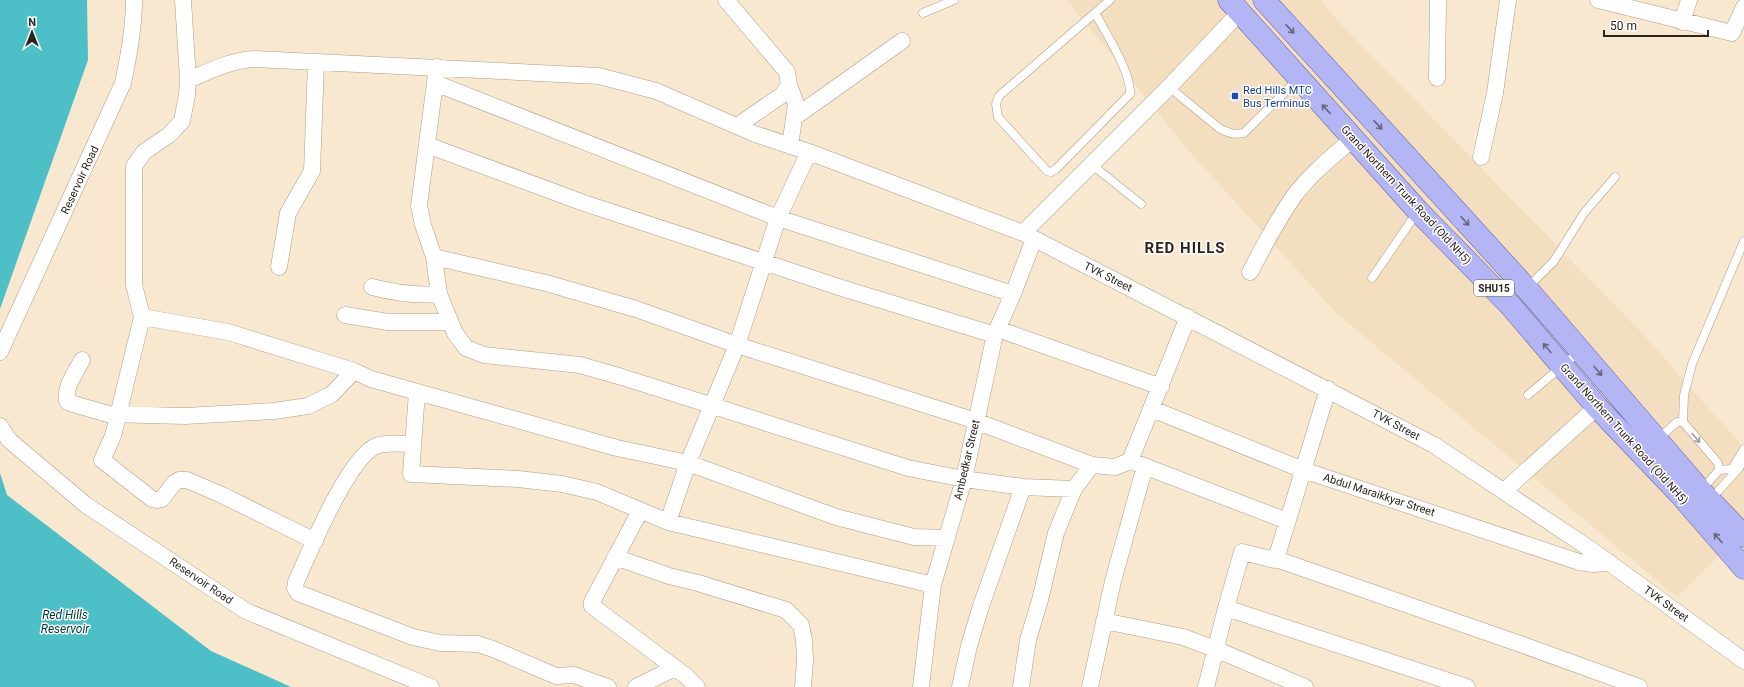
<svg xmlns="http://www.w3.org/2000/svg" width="1744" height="687" font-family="Roboto,sans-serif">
  <rect width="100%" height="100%" fill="#f8e8d0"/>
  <path fill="#f3dec0" d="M1067,0H1321L1338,21L1644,335L1744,448V531L1677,597L1336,313L1187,149Z"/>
  <path fill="#4dc0c7" d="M0,0H87L88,60L0,309Z
    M0,473L7,495L211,651L291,687H0Z"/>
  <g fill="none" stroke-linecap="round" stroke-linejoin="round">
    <defs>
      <path id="service" d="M923,13L954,0
        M1095,13C1106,33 1131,72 1130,94L1056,169L1051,172L1047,171L998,117L996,104L999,96L1110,0
        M1169,87L1219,128C1228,133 1234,135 1244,133L1298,79
        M1091,164L1141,204
        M1372,278L1418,211
        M1527,288L1554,261L1584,213L1615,177
        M1528,395L1579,352
        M1683,422L1684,395L1692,364L1744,241
        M1658,439L1677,422H1683L1718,463L1719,470L1701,491
        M1719,470L1732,469L1744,449
        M1711,499L1739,468L1744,460"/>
      <path id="minor" d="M183,0L188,80L187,95L182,121L169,135L144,152L134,166V285L142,317L113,436L102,460L152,499L157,500L162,499L174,483L179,480H187L222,495L315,541
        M726,0L787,72L789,85L782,95L737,126
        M1598,0L1732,33L1744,7
        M1682,22L1689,0
        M437,67L419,206L423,225L434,257L439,294L455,333L466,348L484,355L580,365L622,377L908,468L964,479L1023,487L1074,489
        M1437,78L1438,0
        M188,80C210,71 231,60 255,59L599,76L656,91L755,134L809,152L1023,233L1434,445L1593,551L1744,661
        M435,83L778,218L1013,294
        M789,85L796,104L790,146
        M795,117L902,41
        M427,145L584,203L845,289L995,335
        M1481,157L1495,93L1508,0
        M1023,233L1169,87L1240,12
        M434,257L546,283L636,309L737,345L970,419L1092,465L1115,467L1130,461L1188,317
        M279,267L288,213L312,171L316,62
        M1250,272C1264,246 1277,220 1294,196C1310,174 1333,156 1354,138
        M372,287C395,293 415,296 439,294
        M345,315L388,322H450
        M142,317L228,332L354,371L371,379L617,448L688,463L836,517L914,537L947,538
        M998,329L1161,387
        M0,352L123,83C129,55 134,28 134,0
        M82,360C76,372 64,387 67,401L70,403L108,414L185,416L274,411L308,406L332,394L354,371
        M417,392L411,474L518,479L562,484L597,492L668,522L933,585
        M1152,409L1303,470L1579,562L1593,564L1610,563
        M0,426L9,440L86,505L246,611L431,687
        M413,444C402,444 387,442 376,446C348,458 309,553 296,582L295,588L298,593L413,637L440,643L478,644L493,649L556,676L574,675L608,687
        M1136,463L1287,521
        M1504,491L1597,407
        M640,511L592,602V606L686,676L697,687
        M668,522L688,463L737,345L778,218L809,152
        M615,557L669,576L698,583L786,610L801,625L804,640L805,661L803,687
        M1276,559L1328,389
        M1226,608L1467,687
        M1104,621L1183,637L1215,649L1305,687
        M636,687L675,668
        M921,687L933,585L964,479L995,334L1013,294L1034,239
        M960,687L969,646L981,606L1023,487
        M1021,687L1028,640L1040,600L1056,533L1074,489L1092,465
        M1090,687L1113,581L1145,466
        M1206,687L1226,608L1242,552L1275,560L1276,559L1523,645L1639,687"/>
      <path id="primary" d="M1229,0L1418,211L1510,305L1597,407L1679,493L1744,568
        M1264,0L1527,289L1701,491L1744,536"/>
    </defs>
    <use href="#service" stroke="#ad9e87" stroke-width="9"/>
    <use href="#minor" stroke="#ad9e87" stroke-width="17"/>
    <use href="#primary" stroke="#6363a4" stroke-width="23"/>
    <use href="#service" stroke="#fff" stroke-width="8"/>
    <use href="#minor" stroke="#fff" stroke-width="16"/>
    <use href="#primary" stroke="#b3b5f4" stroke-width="22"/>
  </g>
  <defs><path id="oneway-shaft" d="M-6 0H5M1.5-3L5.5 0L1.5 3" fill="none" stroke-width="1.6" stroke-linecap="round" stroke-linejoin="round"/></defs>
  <g stroke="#69667e">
    <use href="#oneway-shaft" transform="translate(1290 29) rotate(47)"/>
    <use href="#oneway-shaft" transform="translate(1326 109) rotate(-133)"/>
    <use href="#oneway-shaft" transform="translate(1378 125) rotate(47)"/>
    <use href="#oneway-shaft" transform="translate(1465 221) rotate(48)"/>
    <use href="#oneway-shaft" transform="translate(1547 348) rotate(-130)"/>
    <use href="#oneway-shaft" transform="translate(1598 371) rotate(49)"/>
    <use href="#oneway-shaft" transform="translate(1718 538) rotate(-131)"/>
  </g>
  <use stroke="#a09d99" href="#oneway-shaft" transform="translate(1696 438) rotate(50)"/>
  <rect fill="#1a4fb4" stroke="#fff" stroke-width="1.5" x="1231" y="92" width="8" height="8" rx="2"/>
  <g text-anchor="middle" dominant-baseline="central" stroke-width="3" stroke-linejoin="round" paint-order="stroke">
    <rect fill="#fff" stroke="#6b6661" stroke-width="1" x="1474" y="280" width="40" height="16" rx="3"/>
    <g font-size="10" font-weight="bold" fill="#2c251d">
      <text x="1494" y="288">SHU15</text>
    </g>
    <g font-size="11" fill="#164399" stroke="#fff" text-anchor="start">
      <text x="1243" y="90">Red Hills MTC<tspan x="1243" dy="13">Bus Terminus</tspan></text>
    </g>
    <g font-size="11" fill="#2c251d" stroke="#fff">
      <text transform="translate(80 180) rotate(-65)">Reservoir Road</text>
      <text transform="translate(1406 195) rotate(47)">Grand Northern Trunk Road (Old NH5)</text>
      <text transform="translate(1108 277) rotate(27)">TVK Street</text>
      <text transform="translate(1396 425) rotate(28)">TVK Street</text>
      <text transform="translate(1624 434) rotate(48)">Grand Northern Trunk Road (Old NH5)</text>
      <text transform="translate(967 460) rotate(-77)">Ambedkar Street</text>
      <text transform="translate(1379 495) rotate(18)">Abdul Maraikkyar Street</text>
      <text transform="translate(201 581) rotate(34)">Reservoir Road</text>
      <text transform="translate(1666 604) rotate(36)">TVK Street</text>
    </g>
    <g font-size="12" font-style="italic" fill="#00383b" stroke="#fff">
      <text x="65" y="615">Red Hills<tspan x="65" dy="14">Reservoir</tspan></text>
    </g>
    <g font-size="15" font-weight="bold" letter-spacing="1" fill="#2c251d" stroke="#fff">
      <text x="1185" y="248">RED HILLS</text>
    </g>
  </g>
  <g transform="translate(32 32)" stroke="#ffffff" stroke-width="3" paint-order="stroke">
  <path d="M0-3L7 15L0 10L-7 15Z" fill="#2c251d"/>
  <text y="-6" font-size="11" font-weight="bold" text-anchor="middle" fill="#2c251d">N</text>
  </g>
  <path d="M1604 30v6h104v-6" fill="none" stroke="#2c251d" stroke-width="2"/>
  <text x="1610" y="30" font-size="12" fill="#2c251d" stroke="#ffffff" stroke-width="3" paint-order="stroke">50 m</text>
</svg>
